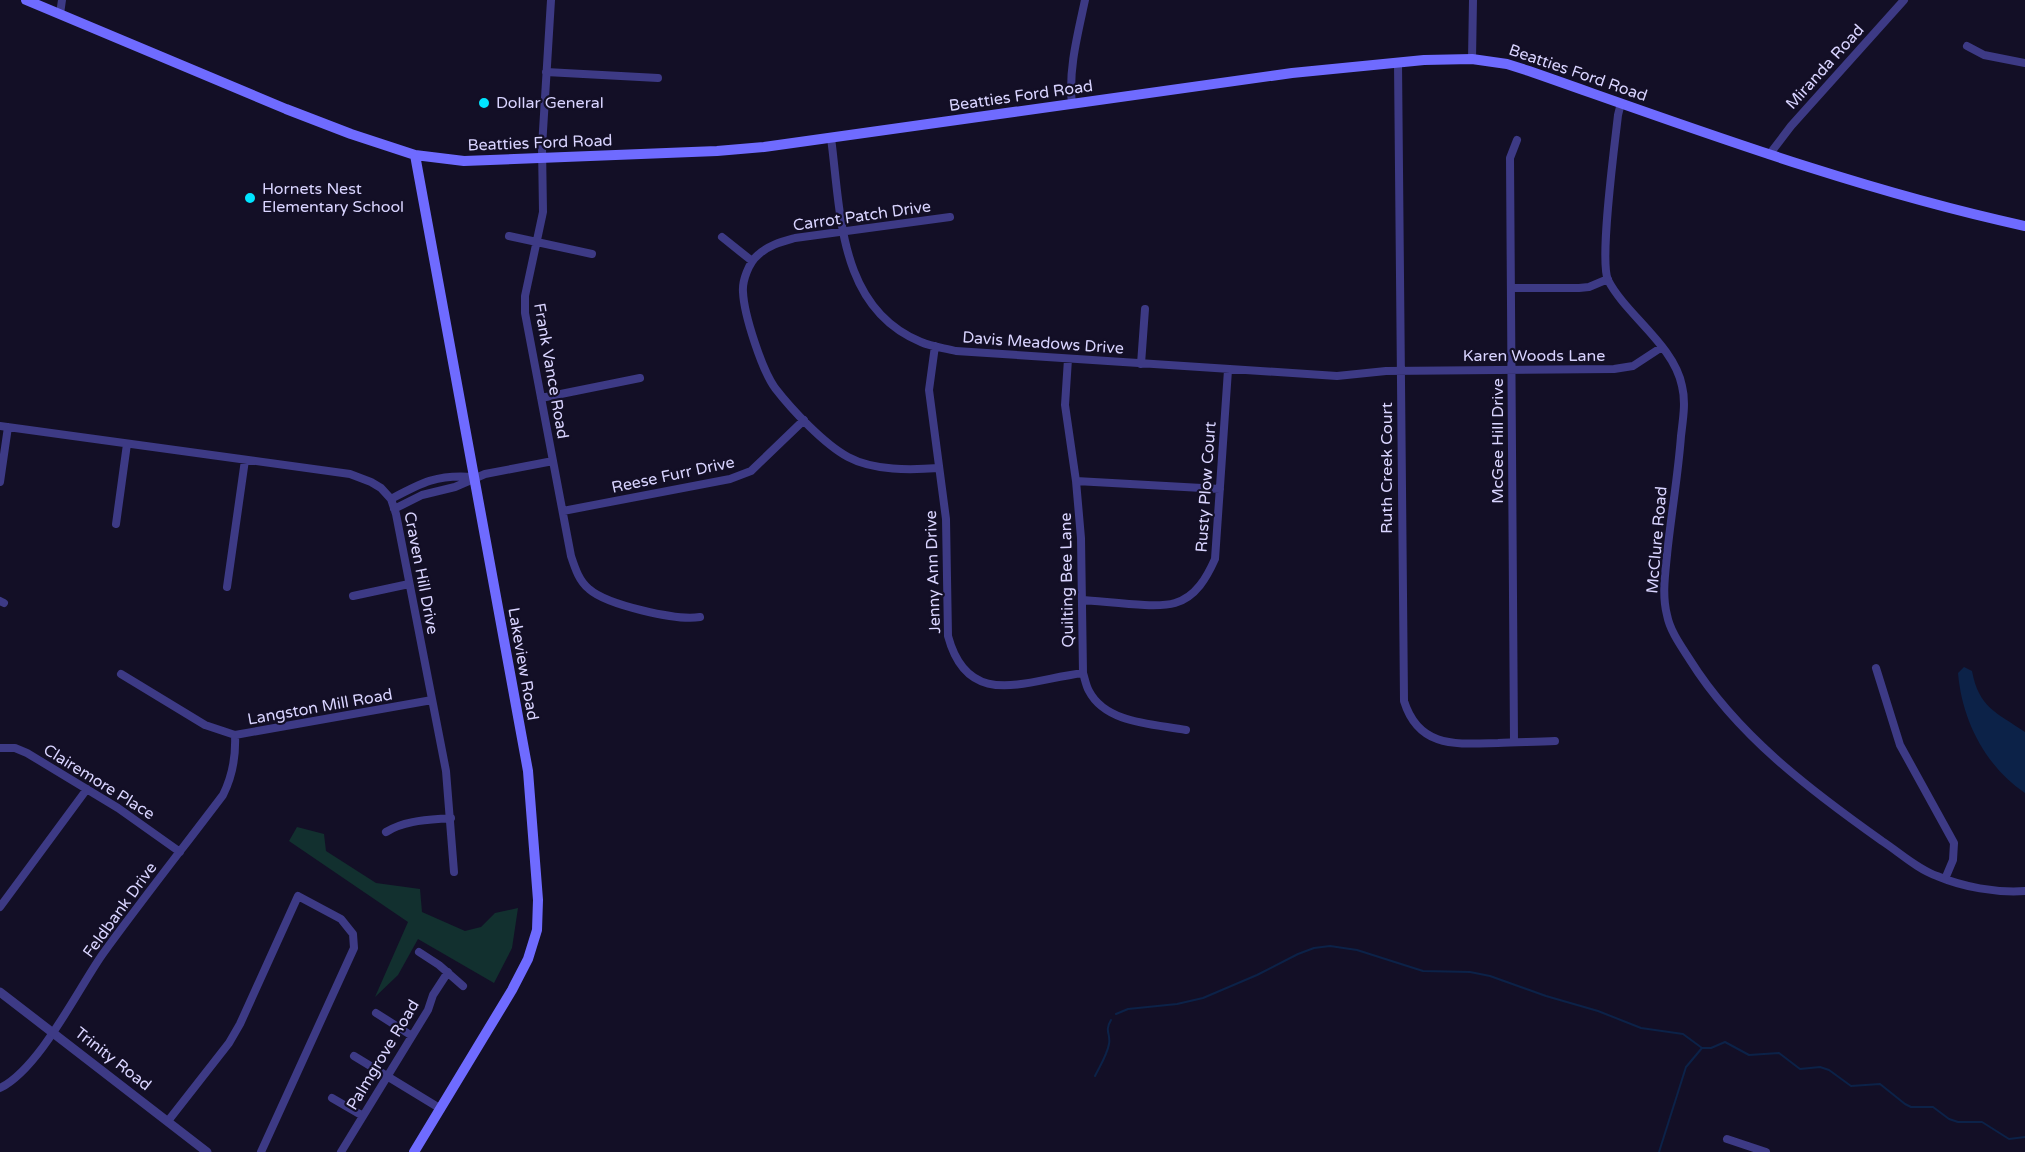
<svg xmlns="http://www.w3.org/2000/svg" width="2025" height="1152" font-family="'Varela Round',sans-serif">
  <rect width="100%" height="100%" fill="#130f26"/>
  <path fill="#12302f" d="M297,827L324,834L326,851L376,883L420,889L422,912L465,931L481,927L495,913L518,908L512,948L494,983L418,939L398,975L375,997L408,922L289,841Z"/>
  <path fill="#0c2248" d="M1964,667L1972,671C1979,708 1996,712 2025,732V793C1985,766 1962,720 1958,673Z"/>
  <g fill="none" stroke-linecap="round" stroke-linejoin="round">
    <path stroke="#0c2248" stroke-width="2" d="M1116,1014L1128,1009L1177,1004L1203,998L1257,975L1298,954L1314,948L1330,946L1357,950L1423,971L1470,972L1490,976L1546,996L1598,1011L1641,1028L1683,1034L1702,1048H1711L1725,1042L1749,1055L1779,1053L1800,1069L1820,1067L1829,1070L1851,1086L1880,1084L1905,1104L1911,1107H1933L1949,1119L1958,1122H1982L2009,1139L2025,1137
      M1095,1076C1100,1066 1107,1055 1109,1044C1111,1033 1104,1032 1111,1020
      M1659,1152L1686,1067L1702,1048"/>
    <path stroke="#3d3a85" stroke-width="8" d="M551,0L542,147L543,212L525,296V313L571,556C575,568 579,581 589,589C607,605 677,621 700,617
      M60,14L62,0
      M1967,46L1984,55L2025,63
      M1472,59L1473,0
      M1398,63L1404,701C1419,749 1457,744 1498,743C1517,742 1536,742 1555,741
      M546,72L658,78
      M1621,103L1618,115C1615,143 1599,260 1608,280C1626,315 1674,345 1682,386C1686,402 1683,419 1681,436C1678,476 1671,515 1667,555C1665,575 1662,596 1667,615C1670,631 1681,646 1690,660C1737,735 1810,790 1882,841C1899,852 1917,869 1937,876C1963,887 1996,893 2025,891
      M1072,104C1068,70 1078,33 1085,0
      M831,138C841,212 838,308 921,342C932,347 945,348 956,351L1337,376L1386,371L1614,369L1633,366L1662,347
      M1769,155L1791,126L1904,0
      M509,236L592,254
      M722,237L752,261
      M1511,288H1579L1589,287L1608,279
      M935,346L929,390L946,519L948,636C968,711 1026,680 1083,673
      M1068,359L1065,405L1076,481L1081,538L1083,673C1085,679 1086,686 1089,691C1106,724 1155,724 1186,730
      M1141,364L1145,309
      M541,398L640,378
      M0,426L350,474L371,482L381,488L391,499L396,514L446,771L454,872
      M939,468C911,470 874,471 848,457C824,444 792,410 775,388C762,370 744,315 743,292C742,281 749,262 758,255C769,245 781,242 795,238L950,217
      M1076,481L1220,489
      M0,482L8,427
      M391,499C421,483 437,474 473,477
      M394,509L422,495L455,487L485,474L553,461
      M563,511L730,479L751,471L804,420
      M116,524L127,444
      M227,587L245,460
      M353,596L409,584
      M1082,600C1105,601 1155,609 1175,603C1196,597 1207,577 1215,559L1228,370
      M0,601L4,603
      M1876,668L1900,745L1954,843L1953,860L1945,879
      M121,674L205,725L235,735L432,700
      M1514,742L1510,158L1517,140
      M0,748H15L27,753L118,808L180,852
      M386,832C405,820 429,820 451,818
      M0,907L87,789
      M419,952L439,965L463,986
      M376,1013L412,1036
      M354,1056L441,1109
      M0,1088C39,1069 77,991 102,955C141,901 183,848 223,795C233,775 236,757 235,735
      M332,1098L363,1116
      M168,1121L229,1043L240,1024L298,896L341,919L353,934L354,948L261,1152
      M1727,1139L1766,1152
      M341,1152L428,1010L433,995L448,972"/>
    <path stroke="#3d3a85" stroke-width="9" d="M0,992L207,1152"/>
    <path stroke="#6f6bff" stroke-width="10" d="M26,0L286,109L351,134L415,155L464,161L717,151L764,147L1292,73L1424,60L1472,59L1507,64L1529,71C1692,128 1855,189 2025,226
      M414,1152L512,990L528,959L537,930L538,900L528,771L415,155"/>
  </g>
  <g fill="#00e5ff" stroke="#130f26" stroke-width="2">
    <circle cx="484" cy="103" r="6"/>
    <circle cx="250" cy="198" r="6"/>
  </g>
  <g text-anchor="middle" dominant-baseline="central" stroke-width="4.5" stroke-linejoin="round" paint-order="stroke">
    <g font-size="16" fill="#d9d4ff" stroke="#130f26">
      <text transform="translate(1825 67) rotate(-48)">Miranda Road</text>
      <text transform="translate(1578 73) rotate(19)">Beatties Ford Road</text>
      <text transform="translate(1021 96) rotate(-8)">Beatties Ford Road</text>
      <text transform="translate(540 143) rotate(-2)">Beatties Ford Road</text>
      <text transform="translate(862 216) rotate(-8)">Carrot Patch Drive</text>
      <text transform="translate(1043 343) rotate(4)">Davis Meadows Drive</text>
      <text x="1534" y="356">Karen Woods Lane</text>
      <text transform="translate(551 371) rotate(80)">Frank Vance Road</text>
      <text transform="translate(1498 441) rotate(-90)">McGee Hill Drive</text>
      <text transform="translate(1387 468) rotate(-90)">Ruth Creek Court</text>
      <text transform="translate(673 475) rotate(-12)">Reese Furr Drive</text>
      <text transform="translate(1206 487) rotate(-86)">Rusty Plow Court</text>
      <text transform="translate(1657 540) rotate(-85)">McClure Road</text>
      <text transform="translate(933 572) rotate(-92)">Jenny Ann Drive</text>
      <text transform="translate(421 573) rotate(79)">Craven Hill Drive</text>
      <text transform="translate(1067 580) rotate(-91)">Quilting Bee Lane</text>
      <text transform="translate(523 664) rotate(80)">Lakeview Road</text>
      <text transform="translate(320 707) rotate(-10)">Langston Mill Road</text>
      <text transform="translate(99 782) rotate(32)">Clairemore Place</text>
      <text transform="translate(120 910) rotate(-54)">Feldbank Drive</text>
      <text transform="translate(383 1055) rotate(-59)">Palmgrove Road</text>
      <text transform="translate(113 1059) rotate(38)">Trinity Road</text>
    </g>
    <g font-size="16" fill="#d9d4ff" stroke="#130f26" text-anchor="start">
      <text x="496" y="103">Dollar General</text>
      <text x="262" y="189">Hornets Nest<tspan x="262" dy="18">Elementary School</tspan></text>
    </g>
  </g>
</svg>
